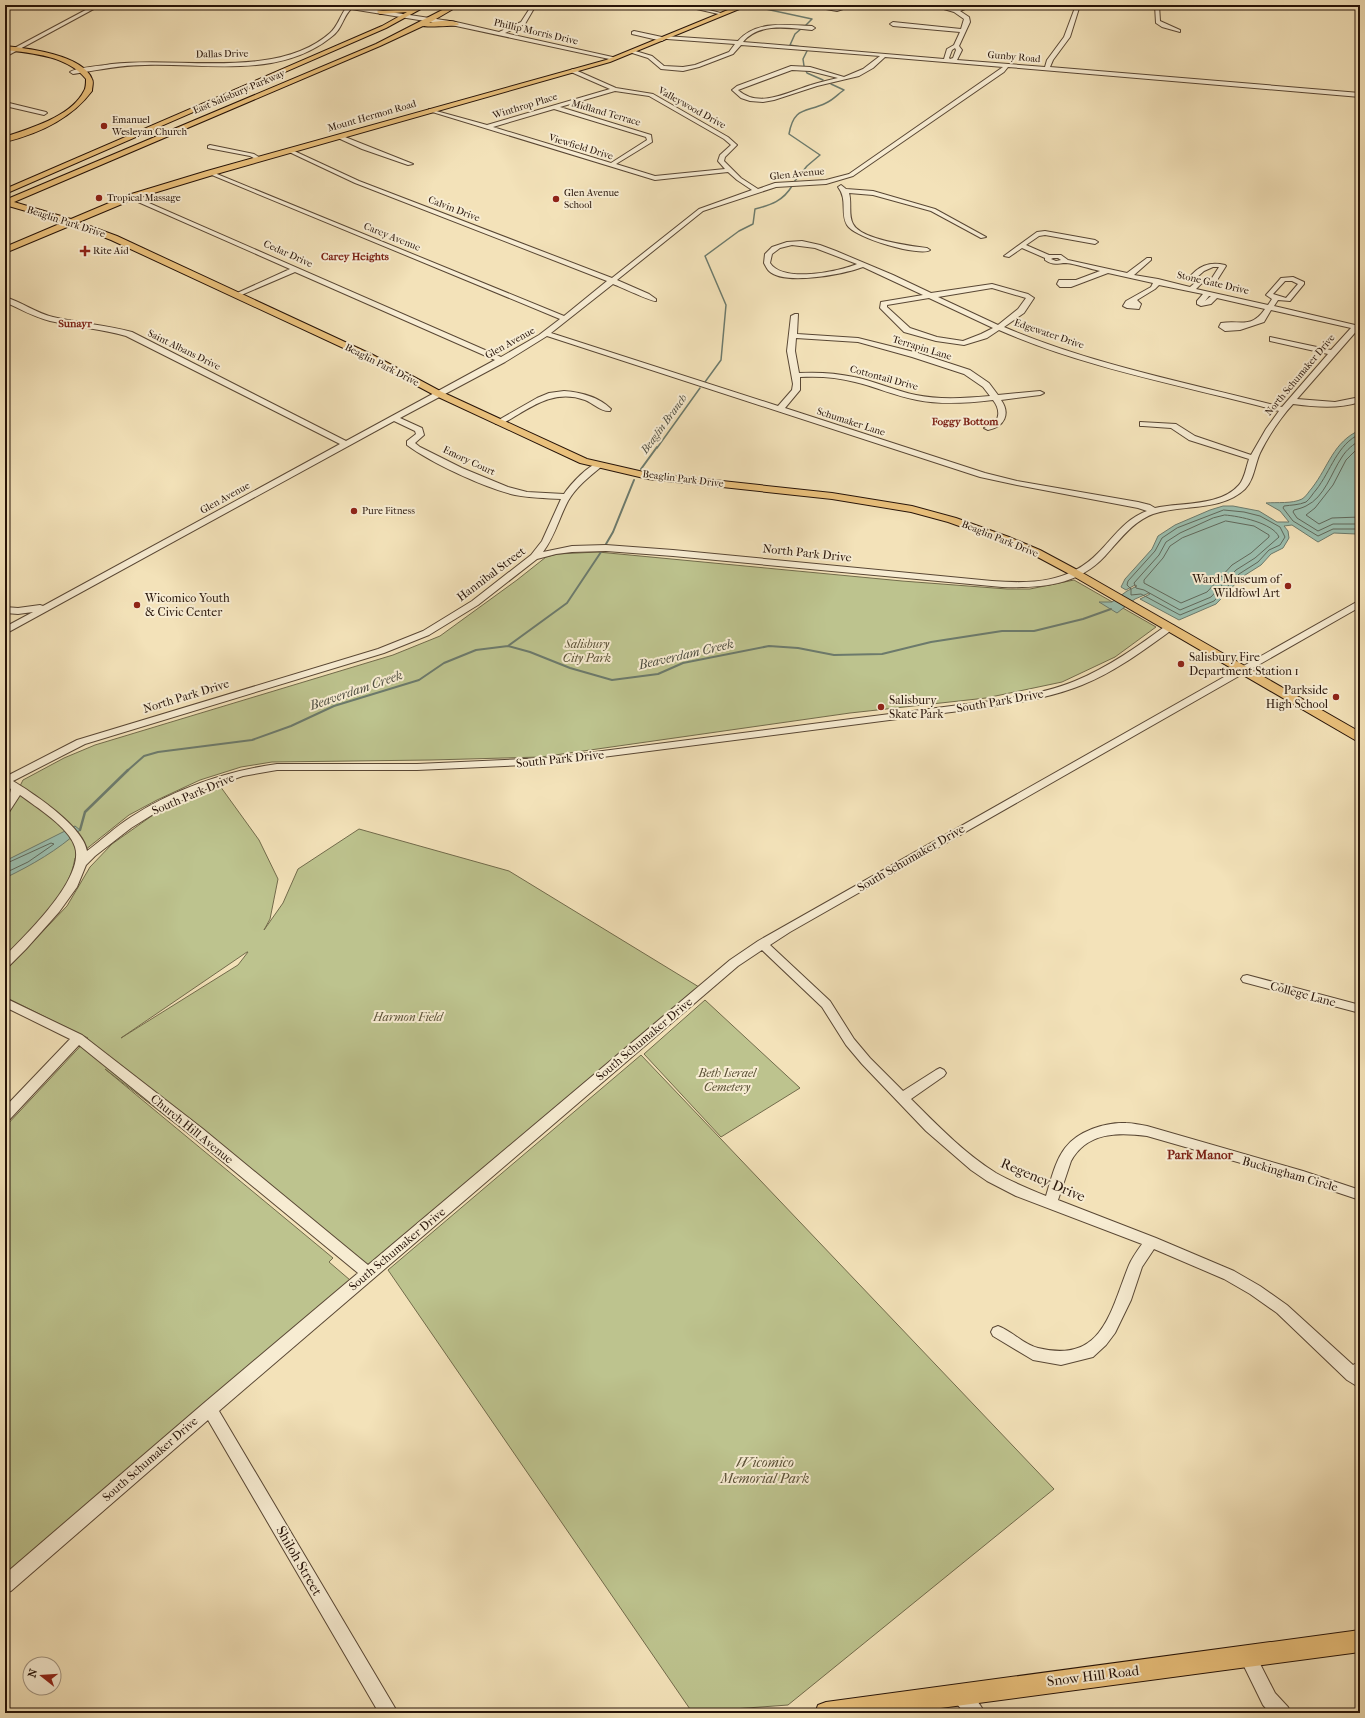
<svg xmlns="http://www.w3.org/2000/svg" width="1365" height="1718" font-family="'IM FELL French Canon',serif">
  <rect width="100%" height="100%" fill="#f3e2b9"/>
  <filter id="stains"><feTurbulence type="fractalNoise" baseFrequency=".005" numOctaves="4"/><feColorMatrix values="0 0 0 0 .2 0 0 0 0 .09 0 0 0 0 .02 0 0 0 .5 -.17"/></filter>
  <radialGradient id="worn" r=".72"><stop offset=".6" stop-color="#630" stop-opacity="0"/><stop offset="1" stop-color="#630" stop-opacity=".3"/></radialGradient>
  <path fill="#bdc38e" stroke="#726b4b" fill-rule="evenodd" d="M598,552L902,581L1007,589H1030L1074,580L1156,627L1115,657L1062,682L986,698L850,713L541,757L431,760L272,762L241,767L200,780L157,800L129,815L75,858C69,897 31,930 5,959V816L23,780L64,758L95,745L393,655L440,636L517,580L546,557L557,554Z
    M220,786L259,840L278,879L270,919L264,930L283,903L298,869L359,829L509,871L699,987L368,1273L105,1069L333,1258L329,1262L350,1280L5,1574V1127L88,1038L5,997V971L67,906L90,867L112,844L153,815ZM248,952L238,965L121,1038L247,952Z
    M705,1000L800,1088L721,1137L644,1054Z
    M641,1055L1054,1489L788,1705L692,1712L388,1270Z"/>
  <path fill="#9bbeae" stroke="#6c7a6c" d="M1360,430V532L1356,534L1334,533L1318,542L1292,525L1284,526L1288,531L1289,538L1283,548L1271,554L1261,565L1242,577L1216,604L1179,620L1140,599L1150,594L1149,593L1135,599L1117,613L1099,602H1112L1127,591L1137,586L1135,585L1126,590L1121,587L1125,579L1152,549L1158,536L1175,525L1210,510L1223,506H1233L1259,511L1277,522H1289L1280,511L1266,503C1277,502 1292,504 1302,499C1306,497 1309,491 1312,488C1329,466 1333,442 1360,430Z
    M75,826L80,830C58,850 32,865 5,878V861Z"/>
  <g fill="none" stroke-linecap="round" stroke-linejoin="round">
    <path stroke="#60685b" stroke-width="1" d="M1360,434C1337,444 1331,471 1316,490C1313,493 1310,499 1306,502C1299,505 1291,505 1284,506L1283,508L1293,521L1318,536L1333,529H1360
      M1360,440C1353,445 1347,449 1342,457C1331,473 1325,497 1306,506C1302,508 1298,509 1294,510L1293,512L1297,518L1318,531L1333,524H1360
      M1360,446L1346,460L1333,485L1315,508L1306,515L1319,524L1332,518L1360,517
      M1224,510L1244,512L1260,516L1280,527L1285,537L1280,545L1269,550L1258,562L1239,574L1214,601L1180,615L1141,594L1131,595V589L1127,585L1128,581L1155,551L1162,538L1177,528Z
      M1225,515C1239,516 1273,523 1279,537L1255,558L1236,570L1211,597L1180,610L1144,590L1136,588L1134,583L1159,555L1166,542L1180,533L1213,518Z
      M1226,521L1254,526L1269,535V537L1251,553L1232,565L1207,592L1181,603L1144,583V580L1163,558L1170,546L1182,538Z
      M5,864L51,843L54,844L28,862L5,873"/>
    <path stroke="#6c7a6c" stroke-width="1.5" d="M751,6L812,19L806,25
      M802,28L795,34L790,45L806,48
      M804,66L803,59L807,51
      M805,69L807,73L823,80
      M794,182L807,166L820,155L789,134C794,106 806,113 826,103C833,100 838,94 844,90L831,84
      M705,382L721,360L726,305L705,256L739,231L753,224L755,209C771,205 783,201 792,186
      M657,448L700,388"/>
    <path stroke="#6c7a6c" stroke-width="2" d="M641,469L657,447
      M606,544L613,532L634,480
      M508,646L567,603L601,552
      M127,771L144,756L158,752L252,740L291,726L334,706L419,680L444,663L476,650L508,646L530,652L570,668L612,680L658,674L683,663L769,646L798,648L834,655L882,654L931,642L1002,631H1034L1083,619L1111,609"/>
    <path stroke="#6c7a6c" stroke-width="2.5" d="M80,830L85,812L128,770"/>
    <defs>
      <path id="minor" d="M95,5H101L5,57V53Z
        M334,5L350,6L456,22L499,32L521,22L532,5H536L525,24L505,33L617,58L614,60L456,26L351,9C342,18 343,29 330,38C278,79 206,63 145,65C121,65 97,70 73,74L70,72C78,67 101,66 112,64C178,56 277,80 330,33C338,26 340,16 346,8Z
        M679,5H688L725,14L723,15Z
        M804,5C814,5 826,9 836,8C843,8 849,5 855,5L837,11Z
        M937,5L956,9L968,5H975L960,11L969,17L970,22L959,46L962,50L957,60L1045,67L1047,60L1064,37L1076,5H1080L1070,37L1053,60L1050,67L1360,93V97L1008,67L1004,72L853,176L826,184L776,187L703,211L617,280L649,294L656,299V301C652,302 621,287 613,284L551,333L778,406L792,390L793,384L787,351L791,316L795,314H798L797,334L858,338L918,353L970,370L989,383L998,395L1040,391L1044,393L1040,395L1001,400C1011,414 1004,427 988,430L984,428C986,427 988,426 990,425C1001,420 1000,409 993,400C968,403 942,405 917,400C895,396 876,387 855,382C837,377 818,376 800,377V390L785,408L985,473L1017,481L1138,502L1150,505L1155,508C1181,502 1220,507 1239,485C1245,478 1246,467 1249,459L1189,440L1171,428L1143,426H1140V422L1176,424L1195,436L1251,455L1266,429L1279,411C1186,386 1088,369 999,330L987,338L964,345L936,341L904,332L880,308L881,302L923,295L863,267C845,274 784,286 769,271C767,269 765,265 764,263L765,254L772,247L787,242L802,241L820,245L836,251L893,275L931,293L992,284L1028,294L1034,298L1024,313L1004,327C1093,365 1189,383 1282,407L1328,354L1270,341V337L1331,350L1351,328L1271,310L1264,322L1240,330L1225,331L1219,327L1221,323C1241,320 1251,329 1265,309L1217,298L1211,304L1201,306L1197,304V301L1203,294L1159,285L1155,289L1137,300L1141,304L1139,309L1127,308L1123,306L1126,301L1151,287L1153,283L1108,273L1071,287H1060L1057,284L1059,280H1076L1100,271C1090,269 1077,264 1066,263C1058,263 1053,266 1045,260V258L1022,248L1009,257L1004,256L1037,232L1045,231L1095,240L1098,242L1095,244L1045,235L1039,236L1026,245L1049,255H1061L1068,260L1127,273L1147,258H1151V260L1134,275L1158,279L1190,287L1196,282L1188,279C1198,266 1209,261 1225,265L1226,266L1214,285L1202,283L1196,289L1268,305L1272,299L1266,295L1281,278L1293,277L1304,282V284L1290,301L1278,300L1274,306L1355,325L1360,321V327L1297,399L1335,402L1360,397V402C1338,409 1316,407 1293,404C1281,417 1269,435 1260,453C1255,464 1254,480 1245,489C1221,512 1182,504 1153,514C1132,522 1120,540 1105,556C1077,586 1041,588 1002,587L673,556L606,551L572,552L556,554L537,559L478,605L429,635L384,653L85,744L13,781C33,793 84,827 87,851C102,840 115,827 131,817C174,789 226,771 277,764H417L548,758L998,700C1024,696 1051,691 1075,681C1109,667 1138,646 1167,625H1173L1175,627L1173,629C1144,650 1115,672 1082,685C1055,696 1026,701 998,706L548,764L417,770H277L243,776L208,788L155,813L131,828L95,856L86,865L77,887L59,912L26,949L9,966L5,967V956C26,935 85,878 75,847C69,827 36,807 20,795L9,812L5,813V803L9,797L11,789L5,786V777L77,740L378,649L423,631L472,601L531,555L542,541L561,499C545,498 530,498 515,495C485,488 431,463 407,445V441L416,434L415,431L394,421L5,634V627L33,612L18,614L5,613V607L18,608L40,605L43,606L340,444L126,336C101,329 76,327 50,321C34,317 20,309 5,302V297C22,302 36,313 53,317C79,323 106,325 132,332L346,441L495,360L295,272L239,296H235V294L290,269L129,198V196H133L501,357L539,335L560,319L207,173L212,172L564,316L607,281L355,183L287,151L292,150L359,181L612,278L699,209L752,190L737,180L728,172L655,180L429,111V109L487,125L610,89L571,72V70L573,69L616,88L653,94L728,137L737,145L725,157L724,161L741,178L758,189L775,183L826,180L849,174L1003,67L885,57L873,68L859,76L817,86L774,100L763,102L750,101L741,98L732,90L737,86L791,66L810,67L844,77L863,69L880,56L741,45L733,54L699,67L683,71L661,69L648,58L629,52L632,50L652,56L664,66L683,67L695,65L729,52L735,44L667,39L664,37L665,36L738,41C756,20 787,25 812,26L815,28L812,30C790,28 759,22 743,42L944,59L947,49L954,45L960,32L893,26L890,24L893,22L961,29L964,19L954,12L937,7ZM955,48L956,50L953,58L950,59L949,58L952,50ZM792,70L810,71L838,78C829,80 820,82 811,85C788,92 759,109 738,90ZM615,91L649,96L724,139L731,145L720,155L718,161L725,169L655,176L616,164L652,142L651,135L560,107ZM554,109L646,137L647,140L611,163L493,127ZM792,245L815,248L857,264C838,272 783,283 770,263L772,254L780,248ZM1053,258H1058L1061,260L1056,261L1051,259ZM1213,267H1219L1210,281L1196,278L1204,271ZM1285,281H1292L1298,284L1286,298L1273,294ZM992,288L1026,298L1018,309L998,325L938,297ZM1209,296H1211L1205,301ZM929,298L993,328L981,334L963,341L937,337L910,328L887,307V305ZM547,336L980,477L1017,485L1138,508L1147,511C1125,519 1114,537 1098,553C1069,583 1032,584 992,581L673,550L606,545L572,546L543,552C555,536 559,518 568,501C576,487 589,477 601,467V463C591,461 569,486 564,494L527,492L508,487L462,468L420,447L415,443L424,435L422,428L400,418L505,362ZM796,338L858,342L912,357L964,374L983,387L990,396C966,398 940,400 916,395C895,391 875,381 854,377C836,373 817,372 799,373L795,351Z
        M1155,5H1159L1160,21L1180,30V32L1162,27L1156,23Z
        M634,31L662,37L665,39L662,41L632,34V32Z
        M5,102L46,112L47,113L44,115L5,106Z
        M340,135L413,164L408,165L362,149L338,138L337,137Z
        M210,145L254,154L262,159L259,161L250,156L208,148V146Z
        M841,185L846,189L873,191L935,209L986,237L981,238L931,211L873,195L849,193C852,203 848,215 853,224C861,240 911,246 927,248L930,250C921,257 854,238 847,225C840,213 848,200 838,187Z
        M564,391C580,392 599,397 611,409L610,411C601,412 593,403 585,400C552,388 529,409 502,424H496L495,422L537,398L549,393Z
        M1360,600V607L790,932L770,945L830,1001L854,1039L870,1058L903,1091L936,1070L940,1068L944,1070L946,1073L944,1076L911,1099C937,1125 964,1153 996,1173C1012,1182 1029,1189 1046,1196C1051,1180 1055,1161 1065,1148C1078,1131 1105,1122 1126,1123C1133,1123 1140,1125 1147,1126L1303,1171L1360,1190V1200L1303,1181L1147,1136C1118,1132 1087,1132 1071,1161L1058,1200L1156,1238L1234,1271L1260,1286L1287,1305L1353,1365L1360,1361V1388L1347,1380L1277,1313L1250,1294L1224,1279L1154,1249L1142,1267L1131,1300L1115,1333L1106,1345L1093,1357L1061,1365L1033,1360L993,1336L991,1332L993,1328L998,1326C1012,1331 1024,1345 1038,1348C1103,1364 1110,1312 1129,1265C1132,1258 1137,1251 1142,1244L1016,1196L987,1181L971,1170L926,1131L862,1064L846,1045L822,1007L762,950L738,966L219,1411L398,1713H379L208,1420L11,1591L5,1593V1574L204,1403L358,1273L193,1137L79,1045L10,1119L5,1120V1107L70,1039L5,1007V998L82,1035L203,1129L368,1265L730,960L758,941Z
        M1247,975L1360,1005V1013L1243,982L1241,979L1243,976Z
        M1247,1648L1253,1650L1275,1693L1288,1707L1291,1713H1270L1263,1705L1239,1656L1241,1650Z
        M959,1686C969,1690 980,1703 985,1713H965L953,1700L951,1694L953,1688Z"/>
      <path id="major" d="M420,5H428L386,28L5,194V189L382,26L407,12L380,14L377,12L378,11L413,9Z
        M452,5H460L429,23C438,21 452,19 459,24L458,25C454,26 426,27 423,26L380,46L14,202L71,219L128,195L207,171L606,60L740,5H749L610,62L213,175L134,199L79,222L117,236L373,355L442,392L587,459L648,473L832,493L912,506L956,518L1009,537L1040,550L1081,572L1360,732V741L1355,740L1073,576L1032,554L1001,541L948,522L911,512L832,499L648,479L580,463L436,396L367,359L111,240L72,225L5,253V247L64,222L5,205V200L376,44Z
        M5,46C27,48 83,55 92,79C94,82 92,87 92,91C71,119 38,134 5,142V137C30,128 71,117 84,91C86,88 86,83 86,79C68,56 32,53 5,50Z
        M1360,1630V1652L903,1713H815L818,1705L826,1702Z"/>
    </defs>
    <use href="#minor" stroke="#594734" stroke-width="2"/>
    <use href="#major" stroke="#261308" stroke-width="2"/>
    <use href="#minor" fill="#f7ecd2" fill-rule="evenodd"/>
    <use href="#major" fill="#eac17c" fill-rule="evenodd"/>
  </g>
  <g fill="#8f2418" stroke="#f7ecd2" stroke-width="1.5">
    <circle cx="104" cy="126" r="4"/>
    <circle cx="99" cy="198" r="4"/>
    <circle cx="556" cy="199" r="4"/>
    <path d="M83 245h4v4h4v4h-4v4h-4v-4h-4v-4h4z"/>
    <circle cx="354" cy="511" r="4"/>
    <circle cx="1288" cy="586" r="4"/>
    <circle cx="137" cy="605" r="4"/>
    <circle cx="1181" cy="664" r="4"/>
    <circle cx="1336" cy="697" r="4"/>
    <circle cx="881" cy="707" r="4"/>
  </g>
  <g text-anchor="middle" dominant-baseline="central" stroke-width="4" stroke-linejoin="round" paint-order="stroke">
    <g font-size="10" fill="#261308" stroke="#f7ecd2">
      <text transform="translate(536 32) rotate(13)">Phillip Morris Drive</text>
      <text transform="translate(222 54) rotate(-1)">Dallas Drive</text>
      <text transform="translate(1014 57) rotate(5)">Gunby Road</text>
      <text transform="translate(239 92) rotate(-23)">East Salisbury Parkway</text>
      <text transform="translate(525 106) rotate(-17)">Winthrop Place</text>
      <text transform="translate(692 108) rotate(29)">Valleywood Drive</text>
      <text transform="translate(606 113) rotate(16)">Midland Terrace</text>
      <text transform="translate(372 116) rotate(-16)">Mount Hermon Road</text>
      <text transform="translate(581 147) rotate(17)">Viewfield Drive</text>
      <text transform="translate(797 174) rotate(-6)">Glen Avenue</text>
      <text transform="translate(454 209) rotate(21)">Calvin Drive</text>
      <text transform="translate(66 222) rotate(18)">Beaglin Park Drive</text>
      <text transform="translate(392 237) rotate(22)">Carey Avenue</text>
      <text transform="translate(288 254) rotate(24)">Cedar Drive</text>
      <text transform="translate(1213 283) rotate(13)">Stone Gate Drive</text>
      <text transform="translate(1049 334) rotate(19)">Edgewater Drive</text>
      <text transform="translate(510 343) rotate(-29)">Glen Avenue</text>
      <text transform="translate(922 348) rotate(17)">Terrapin Lane</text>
      <text transform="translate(184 350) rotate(26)">Saint Albans Drive</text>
      <text transform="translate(382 365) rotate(27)">Beaglin Park Drive</text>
      <text transform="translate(1300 375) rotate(-50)">North Schumaker Drive</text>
      <text transform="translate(884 378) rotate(15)">Cottontail Drive</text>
      <text transform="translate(851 422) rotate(18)">Schumaker Lane</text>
      <text transform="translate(469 461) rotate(25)">Emory Court</text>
      <text transform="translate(683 479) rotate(7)">Beaglin Park Drive</text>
      <text transform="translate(225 498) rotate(-29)">Glen Avenue</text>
      <text transform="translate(1000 539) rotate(22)">Beaglin Park Drive</text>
    </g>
    <g font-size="10" fill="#261308" stroke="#f7ecd2" text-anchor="start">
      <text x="112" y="120">Emanuel<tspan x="112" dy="12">Wesleyan Church</tspan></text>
      <text x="564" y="193">Glen Avenue<tspan x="564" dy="12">School</tspan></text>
      <text x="107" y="198">Tropical Massage</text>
      <text x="93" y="251">Rite Aid</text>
      <text x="362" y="511">Pure Fitness</text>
    </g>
    <g font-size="11" font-weight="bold" fill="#7a1f14" stroke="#f7ecd2">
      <text x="355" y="256">Carey Heights</text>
      <text x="75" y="323">Sunayr</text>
      <text x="965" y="421">Foggy Bottom</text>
    </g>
    <g font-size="11" font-style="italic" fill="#4f4f42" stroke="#f7ecd2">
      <text transform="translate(664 424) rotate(-54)">Beaglin Branch</text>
    </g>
    <g font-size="12" fill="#261308" stroke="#f7ecd2">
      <text transform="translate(807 553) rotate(6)">North Park Drive</text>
      <text transform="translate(491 574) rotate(-37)">Hannibal Street</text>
      <text transform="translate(186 696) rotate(-17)">North Park Drive</text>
      <text transform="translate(1000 701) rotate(-10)">South Park Drive</text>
      <text transform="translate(560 759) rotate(-6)">South Park Drive</text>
      <text transform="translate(193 794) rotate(-23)">South Park Drive</text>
      <text transform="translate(911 858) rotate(-30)">South Schumaker Drive</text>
      <text transform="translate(1303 994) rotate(15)">College Lane</text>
      <text transform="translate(644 1039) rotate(-40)">South Schumaker Drive</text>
      <text transform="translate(192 1129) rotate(39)">Church Hill Avenue</text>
      <text transform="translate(1290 1174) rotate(16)">Buckingham Circle</text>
      <text transform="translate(397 1249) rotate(-40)">South Schumaker Drive</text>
      <text transform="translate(150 1459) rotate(-41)">South Schumaker Drive</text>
    </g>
    <g font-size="12" fill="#261308" stroke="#f7ecd2" text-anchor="start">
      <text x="1280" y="579" text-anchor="end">Ward Museum of<tspan x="1280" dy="14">Wildfowl Art</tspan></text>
      <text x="145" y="598">Wicomico Youth<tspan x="145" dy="14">&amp; Civic Center</tspan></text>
      <text x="1189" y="657">Salisbury Fire<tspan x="1189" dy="14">Department Station 1</tspan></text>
      <text x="1328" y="690" text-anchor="end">Parkside<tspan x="1328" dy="14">High School</tspan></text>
      <text x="889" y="700">Salisbury<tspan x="889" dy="14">Skate Park</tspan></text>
    </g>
    <g font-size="12" font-style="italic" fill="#5b5137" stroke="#f7ecd2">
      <text x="587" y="644">Salisbury<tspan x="587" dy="14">City Park</tspan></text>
      <text x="408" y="1017">Harmon Field</text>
      <text x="727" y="1073">Beth Iserael<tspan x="727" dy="14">Cemetery</tspan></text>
    </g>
    <g font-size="13" font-style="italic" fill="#4f4f42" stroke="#f7ecd2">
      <text transform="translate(686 654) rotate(-13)">Beaverdam Creek</text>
      <text transform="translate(356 690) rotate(-19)">Beaverdam Creek</text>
    </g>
    <g font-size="13" font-weight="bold" fill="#7a1f14" stroke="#f7ecd2">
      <text x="1200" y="1154">Park Manor</text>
    </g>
    <g font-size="14" fill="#261308" stroke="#f7ecd2">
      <text transform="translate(1043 1180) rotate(23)">Regency Drive</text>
      <text transform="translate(299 1561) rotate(60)">Shiloh Street</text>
      <text transform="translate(1093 1676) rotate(-7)">Snow Hill Road</text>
    </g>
    <g font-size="14" font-style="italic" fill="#5b5137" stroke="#f7ecd2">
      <text x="765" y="1462">Wicomico<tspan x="765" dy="16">Memorial Park</tspan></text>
    </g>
  </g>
  <rect width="1365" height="1718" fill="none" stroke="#f3e2b9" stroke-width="20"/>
  <rect x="6" y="6" width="1353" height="1706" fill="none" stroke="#261308" stroke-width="2"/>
  <rect x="10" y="10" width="1345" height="1698" fill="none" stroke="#261308"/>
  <g transform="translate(42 1676) rotate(287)"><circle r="19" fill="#f7ecd2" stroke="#a39581"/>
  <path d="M0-3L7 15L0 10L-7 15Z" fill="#8f2418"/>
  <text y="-6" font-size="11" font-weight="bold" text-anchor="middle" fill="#261308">N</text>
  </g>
  <rect width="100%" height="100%" filter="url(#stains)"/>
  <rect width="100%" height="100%" fill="url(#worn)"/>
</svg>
